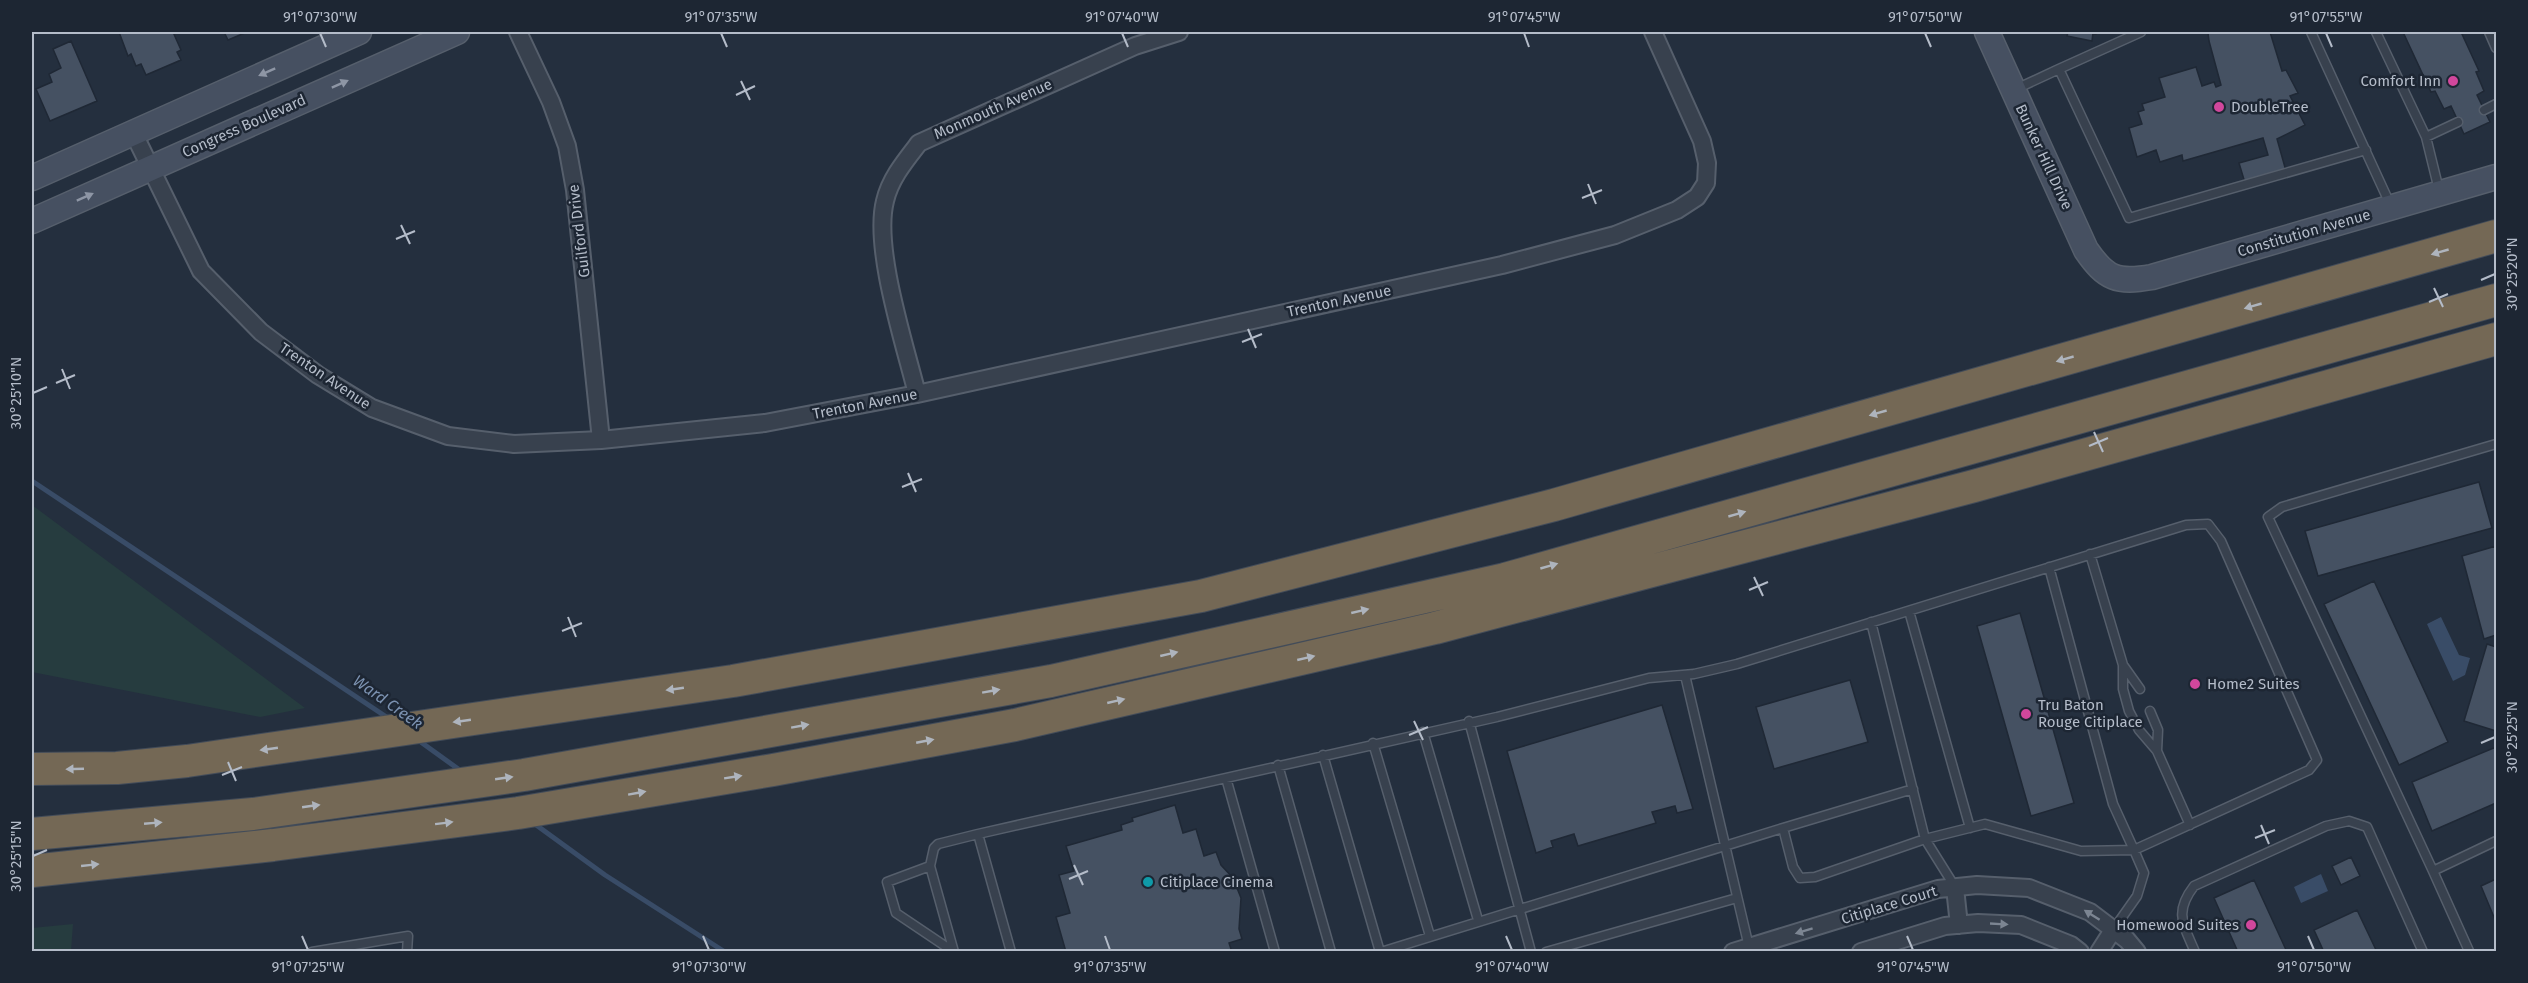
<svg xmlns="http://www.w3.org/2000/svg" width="2528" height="983" font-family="'Fira Sans',sans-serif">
  <rect width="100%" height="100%" fill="#242f3e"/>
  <path fill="#263c3f" d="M32,505L305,708L260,717L32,672Z
    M73,924L71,951H32V928Z"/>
  <path fill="#394c67" d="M2441,617L2459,655L2470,658L2465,675L2453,681L2427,624Z
    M2321,874L2328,891L2301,903L2294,887Z"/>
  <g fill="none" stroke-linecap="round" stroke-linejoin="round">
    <path stroke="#394c67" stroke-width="5" d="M32,481L391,720
      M418,740L461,771
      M532,822L605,875L725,952"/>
  </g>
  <path fill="#455162" stroke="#1f2835" stroke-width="1.5" d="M119,32H173L181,50L177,52L181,60L146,75L141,64L136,66L131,54L128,56Z
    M224,32H247L228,40Z
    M2068,32H2097L2096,34L2093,33L2092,41L2067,36Z
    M2214,32H2270L2282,71L2286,70L2298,93L2290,96L2305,125L2277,139L2286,171L2245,183L2239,163L2268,155L2263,138L2183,161L2182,155L2160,162L2156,150L2137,157L2129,128L2142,124L2138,112L2144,110L2142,104L2165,97L2159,78L2196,67L2202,86L2214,82L2216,87L2221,85L2209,41L2208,33Z
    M2403,32H2461L2479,71L2476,72L2484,91L2477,95L2490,122L2464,134L2451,106L2444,109L2435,91L2431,92Z
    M71,41L97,101L50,121L36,89L52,82L49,74L61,68L53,49Z
    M2479,482L2492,528L2318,576L2305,531Z
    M2496,546V635L2484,639L2462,556Z
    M2374,581L2448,742L2399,765L2324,604Z
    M2020,613L2074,803L2031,816L1977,626Z
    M2487,644L2496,647V731L2464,721Z
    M1850,680L1868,742L1774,769L1756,707Z
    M1662,705L1693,809L1677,813L1675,806L1652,812L1656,823L1578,846L1574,834L1551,841L1553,847L1536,853L1507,751Z
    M2496,747V803L2432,831L2412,782Z
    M1175,805L1183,833L1196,829L1204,856L1216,852L1221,865L1233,878L1241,898L1239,929L1242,939L1229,943L1232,952H1066L1056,917L1070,913L1059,875L1074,871L1066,846L1122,830L1121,825L1133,821L1132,818Z
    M2351,857L2360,876L2341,885L2332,866Z
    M2496,879V922L2481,886Z
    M2254,880L2287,952H2238L2214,898Z
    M2357,910L2377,952H2324L2314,930Z"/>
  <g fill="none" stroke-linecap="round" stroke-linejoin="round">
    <defs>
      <path id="lane" d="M2141,32L2059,69L2129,218L2366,150
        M2311,32L2390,204
        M2376,32L2426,137L2439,190
        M2489,32L2496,48
        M2016,89L2059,69
        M2484,110L2496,104
        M2426,137L2458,122
        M2496,444L2282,507L2268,517L2433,871L2496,841
        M2090,554L2123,665V689L2129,711L2139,730L2157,751L2190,825
        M1909,611L1970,828
        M1871,622L1925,839L1955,887
        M2123,665L2140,689
        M1685,675L1749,947
        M2150,711L2158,730L2157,751
        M1469,721L1531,952
        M1423,732L1478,920
        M1373,743L1430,936
        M1323,755L1380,952
        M1278,765L1331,952
        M1226,778L1275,952
        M1783,828L1913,789
        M930,866L954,952
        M2433,871L2469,951
        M312,952L408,936L407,952
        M954,952L896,913L887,882L930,866L934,848L938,844L978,834
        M1011,952L978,834L1497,717L1649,678L1694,674L1737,664L2186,525L2208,524L2221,541L2317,760L2309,770L2134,850L2144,873L2137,896L2113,930
        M1381,952L1783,828L1793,867L1800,878L1815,877L1925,839L1985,824L2081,851L2134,850L2113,804L2049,567
        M1546,952L1737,898
        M2195,952C2183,924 2174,912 2194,886L2326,826L2349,821L2367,827L2423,952"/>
      <path id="street" d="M518,32L551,102L567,146L575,190L601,440
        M133,132L201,271L261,332L318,375L372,408L448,436L514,444L601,440L765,423L917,394L1502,265L1615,235L1677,210L1697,197L1706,183L1707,163L1702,141L1653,32
        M917,394C905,345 873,248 885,201C890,179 905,161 919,143L1135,46L1179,32
        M1955,888L1959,925
        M1733,952L1938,889L1977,885L2029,888L2090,912L2127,940L2137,952
        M1861,952L1945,926L1978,923L2021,925L2071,945L2080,952
        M2099,952L2113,930"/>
      <path id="secondary" d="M1987,32L2086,250C2106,279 2117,283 2152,277L2496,177
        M32,178L359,32
        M32,221L457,32"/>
      <path id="highway" d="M32,769L117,768L187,761L733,681L1201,596L1554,505L2496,236
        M32,834L253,814L524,775L1051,681L1505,579L2496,300
        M32,871L273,845L518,813L773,770L1015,725L1435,628L1974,486L2496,339"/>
    </defs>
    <use href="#lane" stroke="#565f6c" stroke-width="11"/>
    <use href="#street" stroke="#565f6c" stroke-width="20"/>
    <use href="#secondary" stroke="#565f6c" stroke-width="27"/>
    <use href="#highway" stroke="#434c59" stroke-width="34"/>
    <use href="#lane" stroke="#38414e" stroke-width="8"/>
    <use href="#street" stroke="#38414e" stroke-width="16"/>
    <use href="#secondary" stroke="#465061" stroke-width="24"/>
    <use href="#highway" stroke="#746855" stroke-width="32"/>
  </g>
  <defs><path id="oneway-solid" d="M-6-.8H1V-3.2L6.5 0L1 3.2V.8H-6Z" transform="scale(1.5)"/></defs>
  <g fill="#8e96a5">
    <use href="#oneway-solid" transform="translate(267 72) rotate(156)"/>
    <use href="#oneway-solid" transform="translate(340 84) rotate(-24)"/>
    <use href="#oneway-solid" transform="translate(85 197) rotate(-24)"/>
  </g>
  <g fill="#aeb4bd">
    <use href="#oneway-solid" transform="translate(2440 252) rotate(164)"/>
    <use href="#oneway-solid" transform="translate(2253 306) rotate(164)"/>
    <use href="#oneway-solid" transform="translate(2065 359) rotate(164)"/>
    <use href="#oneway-solid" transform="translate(1878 413) rotate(164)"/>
    <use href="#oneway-solid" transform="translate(1737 514) rotate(-16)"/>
    <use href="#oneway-solid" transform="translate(1549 566) rotate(-16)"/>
    <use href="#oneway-solid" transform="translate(1360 611) rotate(-13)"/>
    <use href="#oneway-solid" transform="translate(1169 654) rotate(-13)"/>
    <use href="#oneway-solid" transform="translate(1306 658) rotate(-13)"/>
    <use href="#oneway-solid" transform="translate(675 689) rotate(172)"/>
    <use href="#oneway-solid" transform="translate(991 691) rotate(-10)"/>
    <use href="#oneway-solid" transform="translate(1116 701) rotate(-13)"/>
    <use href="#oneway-solid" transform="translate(462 721) rotate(172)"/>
    <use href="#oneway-solid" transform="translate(800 726) rotate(-10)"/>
    <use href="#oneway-solid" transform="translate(925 741) rotate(-11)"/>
    <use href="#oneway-solid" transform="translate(269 749) rotate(172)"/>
    <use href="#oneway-solid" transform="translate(75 769) rotate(178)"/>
    <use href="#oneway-solid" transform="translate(733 777) rotate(-9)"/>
    <use href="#oneway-solid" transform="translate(504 778) rotate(-8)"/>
    <use href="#oneway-solid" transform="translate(637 793) rotate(-10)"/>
    <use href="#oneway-solid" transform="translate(311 806) rotate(-8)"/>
    <use href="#oneway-solid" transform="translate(153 823) rotate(-5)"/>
    <use href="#oneway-solid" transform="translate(444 823) rotate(-7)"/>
    <use href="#oneway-solid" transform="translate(90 865) rotate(-6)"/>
  </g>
  <g fill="#7c8592">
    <use href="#oneway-solid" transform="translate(2092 915) rotate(-148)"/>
    <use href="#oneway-solid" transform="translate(1999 924) rotate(3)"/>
    <use href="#oneway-solid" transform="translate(1804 931) rotate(163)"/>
  </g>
  <path fill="none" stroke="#b4bcc9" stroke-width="2" d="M320,33L326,47M721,33L727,47M1122,33L1128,47M1524,33L1529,47M1925,33L1931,47M2326,33L2332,47M741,81L750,100M736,95L755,86M1588,184L1596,204M1582,198L1602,190M401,225L410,244M396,239L415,231M2481,280L2495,274M2434,288L2443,307M2429,302L2448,294M1248,329L1256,348M1242,342L1262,334M62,369L70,389M56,383L75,375M33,393L47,387M2094,432L2103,452M2089,446L2108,438M908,473L916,492M902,487L922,479M1754,577L1763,596M1749,590L1768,582M568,617L576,637M562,631L582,623M1414,721L1423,740M1409,735L1428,727M2481,743L2495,737M228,762L236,781M222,775L242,767M2261,825L2269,844M2255,838L2275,830M33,856L47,850M1074,865L1083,885M1069,879L1088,871M302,936L308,950M703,936L709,950M1105,936L1110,950M1506,936L1512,950M1907,936L1913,950M2308,936L2314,950"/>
  <g fill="#d1479c" stroke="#1d2633" stroke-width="2">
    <circle cx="2453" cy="81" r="6"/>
    <circle cx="2219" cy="107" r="6"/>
    <circle cx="2195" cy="684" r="6"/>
    <circle cx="2026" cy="714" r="6"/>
    <circle cx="2251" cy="925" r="6"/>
  </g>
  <circle fill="#0f9aa8" stroke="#1d2633" stroke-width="2" cx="1148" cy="882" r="6"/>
  <g text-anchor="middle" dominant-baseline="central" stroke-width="5" stroke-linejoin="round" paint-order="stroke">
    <g font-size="15" fill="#b4bcc9" stroke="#1d2633" text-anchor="start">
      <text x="2441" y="81" text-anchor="end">Comfort Inn</text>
      <text x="2231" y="107">DoubleTree</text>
      <text x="2207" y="684">Home2 Suites</text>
      <text x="2038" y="705">Tru Baton<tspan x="2038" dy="17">Rouge Citiplace</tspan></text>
      <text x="1160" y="882">Citiplace Cinema</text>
      <text x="2239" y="925" text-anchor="end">Homewood Suites</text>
    </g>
    <g font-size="15" fill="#b4bcc9" stroke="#1d2633">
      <text transform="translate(993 109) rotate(-24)">Monmouth Avenue</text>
      <text transform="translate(244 126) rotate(-24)">Congress Boulevard</text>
      <text transform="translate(2044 157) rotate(65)">Bunker Hill Drive</text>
      <text transform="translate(579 231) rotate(-97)">Guilford Drive</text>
      <text transform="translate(2304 233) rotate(-16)">Constitution Avenue</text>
      <text transform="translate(1339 301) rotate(-12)">Trenton Avenue</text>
      <text transform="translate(325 376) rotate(34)">Trenton Avenue</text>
      <text transform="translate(865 404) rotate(-11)">Trenton Avenue</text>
      <text transform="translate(1889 905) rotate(-17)">Citiplace Court</text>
    </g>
    <g font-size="16" font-style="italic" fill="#7c92b1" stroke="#1d2633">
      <text transform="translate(388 702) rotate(35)">Ward Creek</text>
    </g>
  </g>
  <rect width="2528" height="983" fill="none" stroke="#1d2633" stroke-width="66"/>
  <rect x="33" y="33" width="2462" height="917" fill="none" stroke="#b4bcc9" stroke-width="2"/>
  <g font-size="15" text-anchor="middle" fill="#b4bcc9">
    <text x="320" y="22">91°07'30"W</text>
    <text x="721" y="22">91°07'35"W</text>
    <text x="1122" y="22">91°07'40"W</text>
    <text x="1524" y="22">91°07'45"W</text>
    <text x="1925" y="22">91°07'50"W</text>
    <text x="2326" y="22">91°07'55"W</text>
    <text transform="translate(2512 274) rotate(-90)" y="5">30°25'20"N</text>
    <text transform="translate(16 393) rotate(-90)" y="5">30°25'10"N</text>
    <text transform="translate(2512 737) rotate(-90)" y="5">30°25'25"N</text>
    <text transform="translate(16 856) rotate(-90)" y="5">30°25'15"N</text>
    <text x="308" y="972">91°07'25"W</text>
    <text x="709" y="972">91°07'30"W</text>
    <text x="1110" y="972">91°07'35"W</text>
    <text x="1512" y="972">91°07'40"W</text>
    <text x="1913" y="972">91°07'45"W</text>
    <text x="2314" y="972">91°07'50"W</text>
  </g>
</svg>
